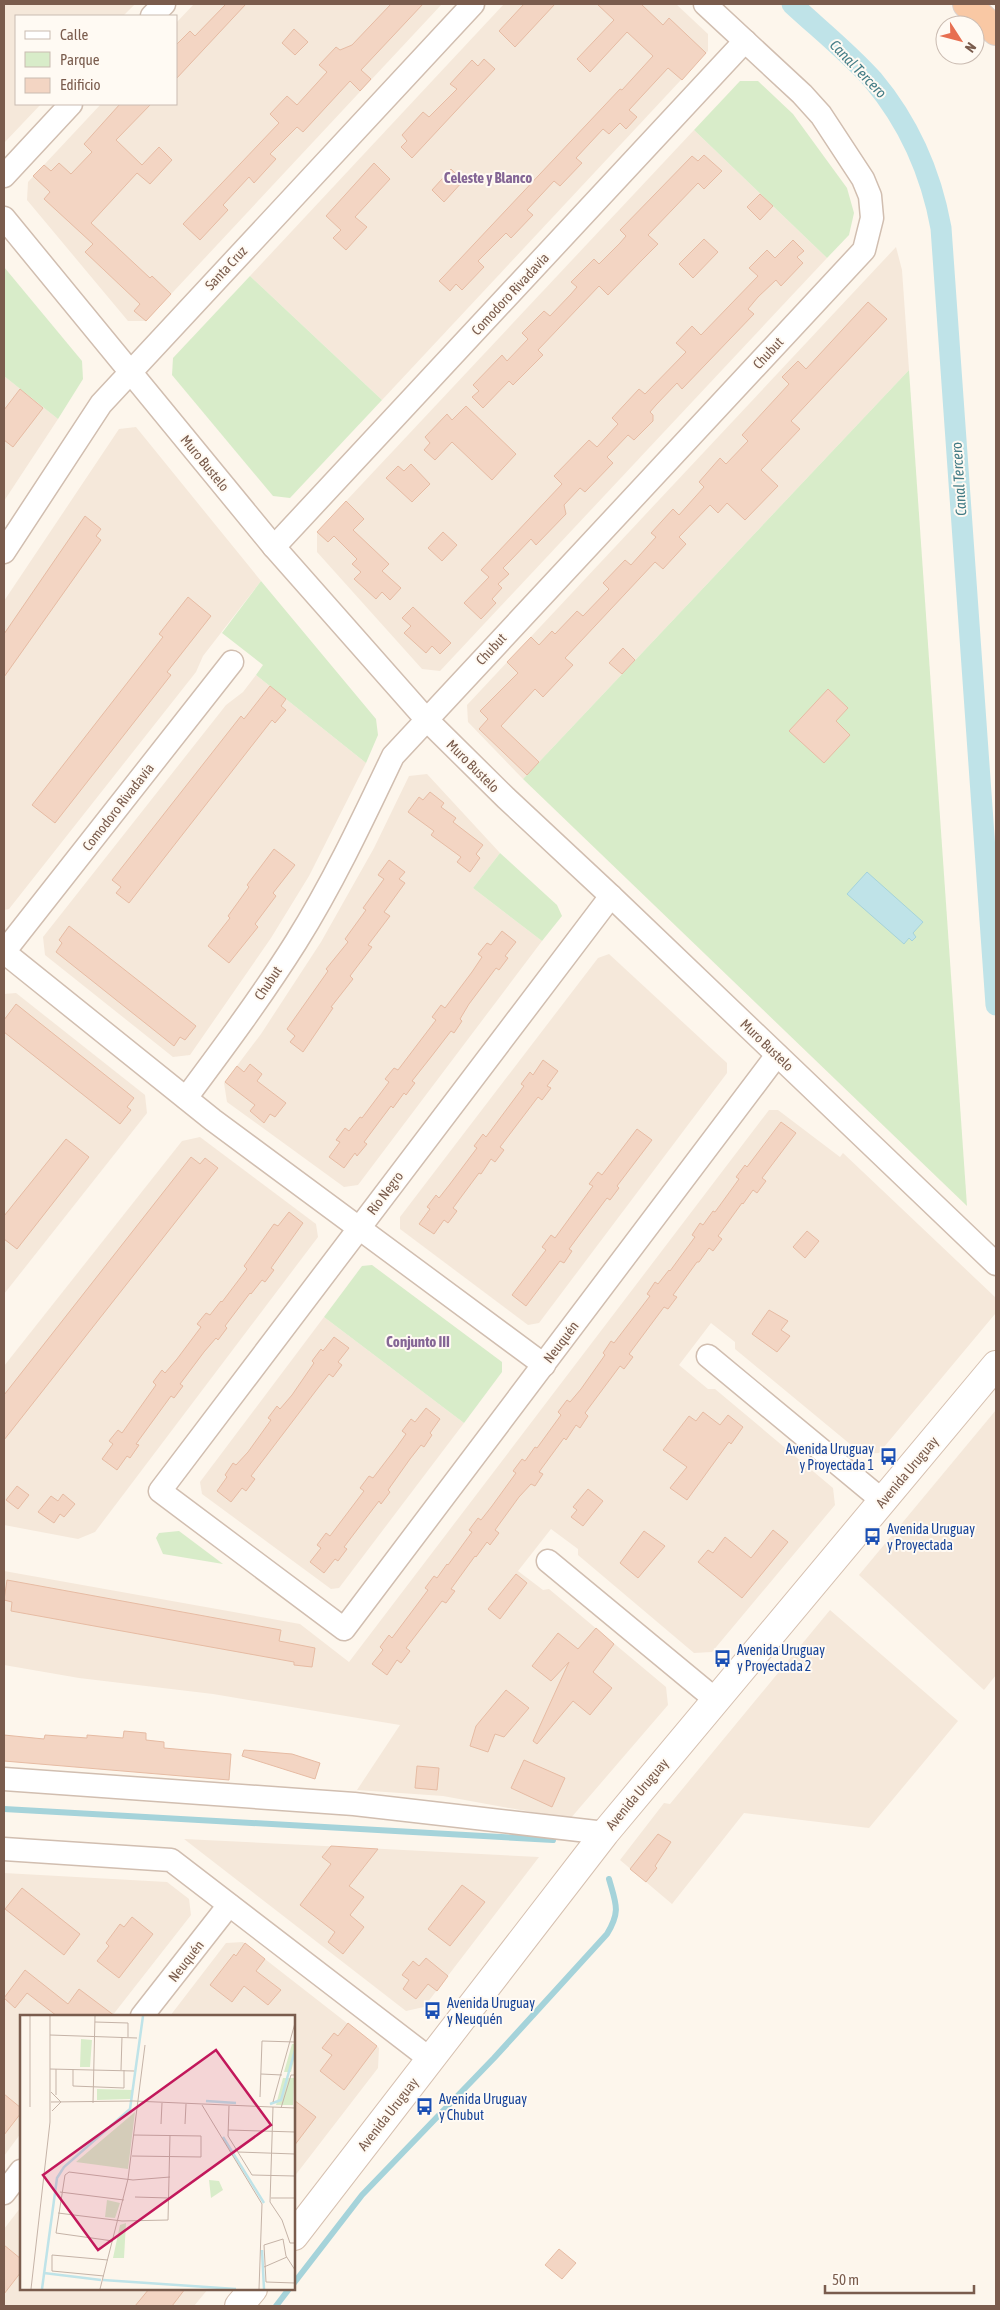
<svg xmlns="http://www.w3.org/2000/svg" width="1000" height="2310" viewBox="0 0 1000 2310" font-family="'Asap Condensed',sans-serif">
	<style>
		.residential { fill: #f5e8da }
		.green { fill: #d8ecc9 }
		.water { fill: #bfe3e8; stroke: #a5d3da }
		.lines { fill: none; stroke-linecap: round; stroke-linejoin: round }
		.stream { stroke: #a5d3da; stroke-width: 6 }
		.canal { stroke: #bfe3e8; stroke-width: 21 }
		.building { fill: #f3d5c3; stroke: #e6bba3 }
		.minor-casing { stroke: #d1beb0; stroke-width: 25 }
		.secondary-casing { stroke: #d6c0b0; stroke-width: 30 }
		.trunk-casing { stroke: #dad1cd; stroke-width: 30 }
		.minor { stroke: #fff; stroke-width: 22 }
		.secondary { stroke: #fff; stroke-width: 28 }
		.trunk { stroke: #f9c8a4; stroke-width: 28 }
		.labels { text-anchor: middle; stroke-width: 4; stroke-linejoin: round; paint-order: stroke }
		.street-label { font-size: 14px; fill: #7a5c4d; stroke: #fffaf3 }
		.transit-label { font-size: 14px; fill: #164399; stroke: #fffaf3; text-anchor: start }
		.water-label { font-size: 15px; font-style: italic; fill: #437c86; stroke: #fffaf3 }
		.neighbourhood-label { font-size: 15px; font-weight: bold; fill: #846695; stroke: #fffaf3 }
		.inset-river { fill: none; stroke: #bfe3e8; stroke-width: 2.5 }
		.inset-road { fill: none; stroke: #c5b3a7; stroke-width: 1 }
		.view { fill: #c2185b; fill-opacity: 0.15; stroke: #c2185b; stroke-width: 2.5 }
		.inset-edge { fill: none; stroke: #7a5c4d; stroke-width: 2.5 }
	</style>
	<rect width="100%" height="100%" fill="#fdf6ec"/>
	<g class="residential">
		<path d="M4 4H135L123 16H16V104H41L4 143Z"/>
		<path d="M194 4H442L146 321H128L27 200 28 182 101 104H176V23Z"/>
		<path d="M504 4H676L708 34V51L382 400 250 276Z"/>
		<path d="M694 130 827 258 440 671 422 669 317 552V532Z"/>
		<path d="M896 247 902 270 909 370 523 779 468 722 467 705Z"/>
		<path d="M4 376 58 419 4 501Z"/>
		<path d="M136 427 261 581 203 656 196 672 9 909 4 910V601L119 429Z"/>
		<path d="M256 675 366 763 309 876 271 938 190 1055 173 1057 45 955 43 937 226 705 243 692Z"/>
		<path d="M427 774 500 853 473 888 542 941 358 1185 344 1187 227 1102 224 1083 261 1034 321 942 374 848 409 776Z"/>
		<path d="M609 954 727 1063V1073L539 1323 528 1325 400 1229V1217L598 958Z"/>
		<path d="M16 993 145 1095 147 1113 4 1294V994Z"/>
		<path d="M769 1110H778L840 1157 843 1153 995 1297V1314L879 1453 862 1454 735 1349V1342L711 1323 679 1365 708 1389H715L833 1488 835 1505 712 1652 694 1653 578 1555V1549L551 1529 518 1571 543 1590 549 1589 666 1687 668 1705 570 1819 443 1796 357 1790 400 1725 213 1694 79 1678 4 1665V1571L300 1624 349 1662Z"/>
		<path d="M200 1137 316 1224 318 1237 95 1532 78 1539 4 1525V1366L182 1141Z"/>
		<path d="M324 1317 464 1423 339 1588 331 1589 202 1494 200 1482Z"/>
		<path d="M996 1410V1675L984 1690 859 1575Z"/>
		<path d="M830 1610 958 1721 869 1828 744 1813 672 1904 620 1860 664 1803 670 1804Z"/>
		<path d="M184 1839 365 1848 539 1857 424 2007 406 2011Z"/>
		<path d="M4 1873 167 1882 189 1899 191 1915 112 2016H21V2133L4 2156Z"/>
		<path d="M243 1942 379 2048 378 2068 294 2177V2016H170L226 1943Z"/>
		<path d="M21 2207V2289H208L194 2306H4V2229Z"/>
	</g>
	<g class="green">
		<path d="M740 81H758L793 114 847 188 854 213 849 235 827 258 694 130Z"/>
		<path d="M4 267 82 361 83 379 58 419 4 376Z"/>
		<path d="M250 276 382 400 290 498 273 496 172 375 173 358Z"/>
		<path d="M909 370 967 1206 523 779Z"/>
		<path d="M261 581 376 719 378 735 366 763 256 675 263 665 222 633Z"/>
		<path d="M500 853 557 905 562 916 542 941 473 888Z"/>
		<path d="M372 1265 502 1362V1372L464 1423 324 1317 362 1266Z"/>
		<path d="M179 1531 223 1564 163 1554 156 1538 159 1533Z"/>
	</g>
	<path class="water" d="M867 872 923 922 913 933 916 937 912 941 909 938 904 944 847 894Z"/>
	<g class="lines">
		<g class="stream">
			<path d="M4 1809 553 1840"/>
			<path d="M294 2283 362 2195 494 2058 607 1934C621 1911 616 1904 609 1879"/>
			<path d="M276 2306 289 2289"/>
		</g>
		<path class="canal" d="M792 4C819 29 849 53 873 80 909 123 931 173 941 228L996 1005"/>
	</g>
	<g class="building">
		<path d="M226 4H246L176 79V45L190 31 195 36Z"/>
		<path d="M391 4H423L361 70 371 79 360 91 350 81 303 132 297 127 270 154 276 159 254 183 249 177 223 205 228 210 200 240 183 224 279 123 270 114 287 96 297 105 327 72 319 65 336 47 340 50 352 45Z"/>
		<path d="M524 4H555L515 47 499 31Z"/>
		<path d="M597 4H641L663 25 669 18 706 53 682 80 668 68 629 110 637 117 626 129 620 123 609 134 603 129 576 158 582 163 560 186 554 181 527 210 533 215 511 238 506 233 478 261 484 267 462 290 456 284 450 291 439 281 443 277 620 89 622 90 653 56 627 32 590 72 577 59 614 20Z"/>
		<path d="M294 29 308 42 295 55 282 43Z"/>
		<path d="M484 59 495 69 412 158 401 147 407 141 402 135 423 112 429 117 457 89 450 84 472 60 478 66Z"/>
		<path d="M120 104H151L116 140 142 165 159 147 172 160 150 184 137 173 91 223 150 278 152 276 171 294 146 321 134 311 140 304 85 252 93 244 44 199 50 192 33 176 44 165 51 171 59 163 71 174 92 152 84 144Z"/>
		<path d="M704 155 722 171 704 189 698 183 648 235 658 244 640 262 608 295 599 286 538 350 543 355 513 385 509 381 483 408 472 397 479 391 473 385 502 355 507 361 528 339 522 333 544 311 550 316 571 294 577 287 571 282 594 259 599 264 620 243 626 236 620 230 692 156 698 161Z"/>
		<path d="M374 163 390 179 355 217 367 227 346 250 333 238 341 230 326 216Z"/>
		<path d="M451 169 463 181 444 202 432 190Z"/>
		<path d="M760 194 773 206 760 220 747 207Z"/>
		<path d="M704 239 718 252 693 278 679 264Z"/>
		<path d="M793 240 804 251 797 257 803 263 781 286 776 280 758 297 748 309 754 314 682 389 677 383 656 405 650 412 653 415V421L634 440 628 435 607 457 613 463 585 492 580 488 564 505 566 514 536 545 531 539 510 561 503 568 509 574 498 584 502 588 492 599 496 603 481 619 464 603 489 577 481 570 562 484 554 476 589 440 597 447 618 424 612 418 639 389 645 394 686 352 676 343 692 326 701 335 758 276 749 268 767 250 775 258Z"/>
		<path d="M868 302 887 319 791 421 800 429 761 470 778 486 745 520 727 503 718 513 710 505 679 537 686 544 663 569 655 562 565 658 573 665 543 697 535 689 501 726 539 762 527 775 479 729 488 719 480 711 518 673 507 662 531 637 539 645 552 631 555 634 577 611 583 616 609 589 603 583 625 560 631 565 656 537 651 533 673 509 679 515 704 487 699 482 720 458 726 464 748 441 742 435 789 384 782 377 798 361 806 369Z"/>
		<path d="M20 389 43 408 13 447 4 440V410Z"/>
		<path d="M466 406 516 454 492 480 452 442 435 460 424 450 430 443 425 437 447 414 452 420Z"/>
		<path d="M411 464 430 484 412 502 386 478 398 466 404 471Z"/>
		<path d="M346 501 364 519 353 530 389 564 382 571 401 588 390 600 382 592 376 599 354 579 361 572 352 564 357 559 334 536 328 542 317 532Z"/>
		<path d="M85 516 101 529 96 536 101 540 4 677V634Z"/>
		<path d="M443 532 457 545 442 561 428 548Z"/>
		<path d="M188 597 211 616 167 672 171 675 55 823 32 805 163 637 159 634Z"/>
		<path d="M413 607 451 643 440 654 432 646 426 653 404 633 411 626 402 618Z"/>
		<path d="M623 648 635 660 622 674 609 663Z"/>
		<path d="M270 686 286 699 281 706 286 710 275 723 272 720 129 903 116 893 121 887 112 880 241 716 244 719Z"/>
		<path d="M828 689 848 708 836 721 850 735 824 763 789 731Z"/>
		<path d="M430 792 444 803 441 807 456 818 453 822 483 845 476 854 480 858 470 872 457 862 461 857 431 835 434 831 408 812 419 797 423 800Z"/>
		<path d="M274 849 295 865 273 893 276 896 255 924 258 927 229 963 208 946 230 918 228 916 249 887 247 885Z"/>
		<path d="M389 860 405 872 399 879 405 883 384 912 390 916 368 945 372 947 350 976 353 979 331 1007 333 1008 303 1052 290 1042 295 1036 287 1029 328 971 326 969 348 942 345 939 366 910 363 908 384 879 378 875Z"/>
		<path d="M69 926 196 1026 185 1040 180 1037 174 1046 56 952 62 943 59 940Z"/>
		<path d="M502 931 516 942 505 956 508 958 499 970 496 968 469 1004 460 1019 462 1021 454 1033 451 1031 431 1057 412 1081 415 1083 406 1095 404 1093 393 1108 391 1106 364 1142 367 1144 357 1156 355 1153 344 1168 329 1157 340 1142 336 1140 345 1128 349 1131 360 1117 362 1118 389 1082 385 1079 394 1068 398 1070 436 1020 432 1017 441 1005 445 1008 472 972 482 957 478 954 487 943 491 945Z"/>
		<path d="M16 1004 134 1098 127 1107 131 1110 120 1124 4 1032V1020Z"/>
		<path d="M543 1060 558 1071 547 1086 551 1088 542 1100 538 1097 500 1147 504 1150 495 1162 491 1159 481 1174 479 1173 453 1208 457 1211 448 1223 444 1220 434 1234 419 1224 430 1209 427 1207 436 1195 439 1198 450 1184 477 1148 474 1146 483 1134 486 1137 524 1086 521 1084 530 1072 533 1075Z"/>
		<path d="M250 1064 262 1074 257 1081 286 1103 275 1117 270 1114 264 1123 250 1111 255 1105 225 1082 237 1066 244 1072Z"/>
		<path d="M781 1122 796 1133 762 1178 766 1181 757 1193 753 1190 743 1204 742 1203 718 1236 722 1239 713 1251 709 1248 699 1262H697L673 1295 677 1297 668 1309 664 1307 629 1354 633 1357 624 1369 620 1366 585 1413 588 1416 580 1428 576 1425 566 1440 564 1438 539 1472 543 1474 535 1486 531 1484 519 1497 495 1530 499 1533 490 1545 487 1542 476 1557 475 1556 451 1589 455 1591 446 1603 442 1601 406 1648 410 1651 401 1663 397 1660 387 1675 372 1664 383 1650 380 1647 389 1635 392 1638 428 1590 425 1588 434 1576 437 1578 447 1564 448 1565 472 1532 469 1530 478 1518 481 1520 492 1506 516 1473 513 1471 522 1459 525 1461 535 1447 537 1448 561 1415 558 1412 567 1400 570 1402 581 1389 605 1355 603 1353 611 1341 614 1343 650 1296 647 1294 655 1282 658 1284 669 1270 670 1271 695 1237 692 1235 700 1223 703 1225 713 1211 715 1212 739 1179 736 1177 745 1165 747 1167Z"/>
		<path d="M637 1129 652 1140 617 1186 619 1188 610 1200 607 1198 580 1234 569 1249 572 1251 564 1263 560 1261 526 1306 512 1295 546 1250 542 1247 551 1235 555 1238 593 1186 589 1184 598 1172 602 1175Z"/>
		<path d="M66 1139 89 1157 17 1249 4 1239V1216Z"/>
		<path d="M191 1157 200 1164 205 1158 218 1168 4 1440V1395Z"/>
		<path d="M289 1212 303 1223 271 1268 274 1270 265 1282 262 1280 251 1294 250 1293 225 1326 227 1328 218 1340 216 1338 204 1352 180 1384 183 1386 174 1398 171 1396 136 1444 139 1445 130 1458 127 1456 117 1470 102 1459 113 1444 109 1441 118 1430 122 1433 156 1385 153 1382 162 1370 165 1373 177 1359 201 1327 197 1324 206 1313 210 1315 221 1301 222 1302 247 1269 244 1266 274 1224 278 1226Z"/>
		<path d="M807 1231 819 1241 805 1258 793 1247Z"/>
		<path d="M769 1310 788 1321 781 1330 790 1336 777 1352 752 1334Z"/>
		<path d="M334 1337 349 1348 338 1362 342 1365 333 1377 329 1374 318 1388 251 1476 255 1479 246 1491 242 1488 231 1502 217 1491 227 1477 225 1475 233 1463 236 1465 248 1452 271 1420 268 1418 277 1406 280 1409 292 1395 314 1363 312 1361 321 1349 323 1351Z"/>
		<path d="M426 1408 440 1419 430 1433 432 1435 424 1447 421 1445 410 1459 388 1490 390 1492 381 1504 379 1501 344 1547 347 1549 338 1561 335 1559 324 1573 310 1562 321 1548 317 1545 326 1533 330 1536 364 1491 360 1488 369 1476 373 1478 396 1448 406 1434 402 1431 411 1419 415 1422Z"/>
		<path d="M703 1412 720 1425 728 1415 743 1427 731 1444 729 1442 687 1500 670 1488 687 1467 663 1450 689 1416 696 1421Z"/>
		<path d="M17 1486 29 1495 18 1509 6 1500Z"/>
		<path d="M588 1489 603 1501 583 1526 571 1517 577 1510 573 1507Z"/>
		<path d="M63 1494 75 1504 64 1517 60 1514 54 1523 38 1512 51 1496 58 1501Z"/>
		<path d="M773 1530 788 1542 742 1598 698 1562 708 1550 713 1553 725 1537 751 1558Z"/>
		<path d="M644 1531 665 1546 638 1578 620 1563Z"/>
		<path d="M516 1574 527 1583 500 1619 488 1609Z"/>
		<path d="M7 1580 281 1630 279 1641 315 1648 312 1667 294 1665V1662L11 1611 12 1602 4 1600Z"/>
		<path d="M596 1628 614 1644 593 1672 612 1688 590 1715 573 1701 537 1744 533 1741 569 1662 551 1681 532 1666 558 1633 578 1649Z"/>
		<path d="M506 1690 529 1708 504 1737 495 1734 488 1752 470 1746 476 1726Z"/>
		<path d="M124 1731 146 1733V1740L164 1742V1748L231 1754 229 1780 4 1761V1735L44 1739 45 1735 87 1738V1735L123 1738Z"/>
		<path d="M244 1750 292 1754 320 1763 315 1779 242 1756Z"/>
		<path d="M524 1760 565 1778 552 1807 511 1788Z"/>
		<path d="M417 1766 439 1768 437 1790 415 1788Z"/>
		<path d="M658 1834 671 1842 655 1866 657 1868 646 1882 630 1869Z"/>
		<path d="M331 1846 378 1849 349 1886 364 1897 350 1915 364 1927 343 1954 328 1942 335 1932 300 1905 331 1864 322 1857Z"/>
		<path d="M462 1885 485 1902 450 1946 428 1929Z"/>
		<path d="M22 1888 80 1934 64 1955 5 1909Z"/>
		<path d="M132 1917 153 1934 119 1978 97 1961 109 1946 106 1943 120 1924 124 1927Z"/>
		<path d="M245 1943 265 1959 256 1971 281 1990 268 2005 244 1986 232 2002 210 1985 234 1954 236 1956Z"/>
		<path d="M426 1958 448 1976 437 1991 428 1984 416 1999 403 1989 409 1980 402 1975 413 1961 419 1966Z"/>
		<path d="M25 1970 68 2004 79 1989 115 2016H57L27 1993 15 2008 4 1998Z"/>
		<path d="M348 2023 377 2046 344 2090 320 2071 332 2055 322 2048 334 2033 338 2036Z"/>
		<path d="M4 2094 21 2108V2113L4 2135Z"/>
		<path d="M294 2100 316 2117 294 2146Z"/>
		<path d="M4 2245 21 2259V2272L4 2294Z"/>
		<path d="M559 2249 576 2263 562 2279 545 2265Z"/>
		<path d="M149 2289H185L172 2306H135Z"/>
	</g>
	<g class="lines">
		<defs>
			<g id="minor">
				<path d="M152 16 164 4"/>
				<path d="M4 176 71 104"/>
				<path d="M4 218 274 547 426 719 506 798 611 896 996 1264"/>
				<path d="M274 547 745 41"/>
				<path d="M4 552 101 404 473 4"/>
				<path d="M611 896 160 1491 344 1629 777 1055"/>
				<path d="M4 952 213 1120 544 1365"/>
				<path d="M4 952 232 662"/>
				<path d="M186 1098C224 1047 262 996 296 942 333 883 363 819 393 756L864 250 872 218 870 196 863 179 821 115 802 94 705 4"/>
				<path d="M708 1356 883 1501"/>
				<path d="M548 1561 716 1700"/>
				<path d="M4 1779 354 1804 605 1833"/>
				<path d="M4 1849 171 1860 430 2059"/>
				<path d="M142 2016 229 1905"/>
				<path d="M4 2193 21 2171"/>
			</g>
			<g id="secondary">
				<path d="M294 2236 605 1833 996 1365"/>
				<path d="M239 2306 253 2289"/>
			</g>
			<path id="trunk" d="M967 4 996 31"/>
		</defs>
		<use href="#minor" class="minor-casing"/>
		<use href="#secondary" class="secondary-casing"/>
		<use href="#trunk" class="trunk-casing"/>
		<use href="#minor" class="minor"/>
		<use href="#secondary" class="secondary"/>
		<use href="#trunk" class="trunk"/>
	</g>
	<defs>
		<symbol id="bus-bare" viewBox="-9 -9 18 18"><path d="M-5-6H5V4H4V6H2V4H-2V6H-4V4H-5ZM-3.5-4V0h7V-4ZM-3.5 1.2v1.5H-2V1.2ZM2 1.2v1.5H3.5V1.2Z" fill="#1a4fb4" stroke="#fffaf3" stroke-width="2.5" paint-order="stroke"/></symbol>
	</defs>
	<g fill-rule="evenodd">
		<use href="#bus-bare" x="876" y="1444" width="25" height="25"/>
		<use href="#bus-bare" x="860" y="1524" width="25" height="25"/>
		<use href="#bus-bare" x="710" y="1646" width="25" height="25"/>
		<use href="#bus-bare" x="420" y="1998" width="25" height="25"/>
		<use href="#bus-bare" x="412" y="2094" width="25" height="25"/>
	</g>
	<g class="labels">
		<g class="street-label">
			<text transform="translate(226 268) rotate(-47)" y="5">Santa Cruz</text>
			<text transform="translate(510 294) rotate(-47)" y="5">Comodoro Rivadavia</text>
			<text transform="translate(768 353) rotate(-47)" y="5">Chubut</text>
			<text transform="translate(205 463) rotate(51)" y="5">Muro Bustelo</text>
			<text transform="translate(491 649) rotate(-47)" y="5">Chubut</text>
			<text transform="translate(473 766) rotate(45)" y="5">Muro Bustelo</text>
			<text transform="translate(118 807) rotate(-52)" y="5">Comodoro Rivadavia</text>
			<text transform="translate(268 983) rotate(-56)" y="5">Chubut</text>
			<text transform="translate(767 1045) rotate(44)" y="5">Muro Bustelo</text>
			<text transform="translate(385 1193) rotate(-53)" y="5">Río Negro</text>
			<text transform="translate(561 1342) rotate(-53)" y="5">Neuquén</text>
			<text transform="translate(907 1472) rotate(-50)" y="5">Avenida Uruguay</text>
			<text transform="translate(637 1794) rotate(-50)" y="5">Avenida Uruguay</text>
			<text transform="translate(186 1961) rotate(-52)" y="5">Neuquén</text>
			<text transform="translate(388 2114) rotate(-52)" y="5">Avenida Uruguay</text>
		</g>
		<g class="transit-label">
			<text x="874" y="1454" text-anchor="end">Avenida Uruguay<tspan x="874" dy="16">y Proyectada 1</tspan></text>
			<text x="887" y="1534">Avenida Uruguay<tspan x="887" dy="16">y Proyectada</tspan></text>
			<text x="737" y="1655">Avenida Uruguay<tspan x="737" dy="16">y Proyectada 2</tspan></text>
			<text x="447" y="2008">Avenida Uruguay<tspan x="447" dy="16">y Neuquén</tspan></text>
			<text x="439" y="2104">Avenida Uruguay<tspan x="439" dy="16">y Chubut</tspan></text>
		</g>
		<g class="water-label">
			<text transform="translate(858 69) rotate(46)" y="5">Canal Tercero</text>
			<text transform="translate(959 479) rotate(-94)" y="5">Canal Tercero</text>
		</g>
		<g class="neighbourhood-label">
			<text x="488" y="183">Celeste y Blanco</text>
			<text x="418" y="1347">Conjunto III</text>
		</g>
	</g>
	<g transform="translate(20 2015)">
		<rect width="275" height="275" fill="#fdf6ec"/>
		<path d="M61 24 72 25 70 52H60ZM272 29H275V41L271 57H264ZM263 63H274L273 90H256ZM77 74 113 75 111 84 77 85ZM115 97 108 154 56 147ZM189 165 199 166 203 175 191 183ZM87 185 100 188 95 203 85 202ZM106 208 104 243H93L100 210Z" fill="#d8ecc9"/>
		<path class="inset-river" d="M186 86 216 88M250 89 261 85 275 35M203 122 244 188M242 235 244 274M24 258 81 265M83 265 216 274M22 274 37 163 44 152 110 94 123 1"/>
		<path class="inset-road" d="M10 1V92M75 7 108 8V22M30 20 117 23M30 54 114 56M36 54V80M53 54V71L104 73V55M101 55 102 22M241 59 262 60M31 77 41 87 32 96M240 82 242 26 275 27M31 87 114 86 275 93M253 87 275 8M73 88 75 1M182 90 242 189 239 274M209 91 208 121 232 160 275 161M253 92 250 187 262 205 270 228H275M261 93 271 60H275M141 109 142 88M165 109 166 89M208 115 275 117M218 137 275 139M112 141 181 142V121L114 120M40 177 104 185M115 182 149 183M251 183H275M38 198 102 206 148 205 150 120M93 226 36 218 45 160 49 157 113 165 150 162M244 252 267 242M275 255 266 241 263 224 244 230 246 267 275 268M84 261 32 256V240L88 245M11 274 30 107V1M80 274 108 164 125 30"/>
		<path class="view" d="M196 35 251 110 78 235 23 160Z"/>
		<rect width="275" height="275" class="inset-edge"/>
	</g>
	<rect width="1000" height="2310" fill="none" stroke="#7a5c4d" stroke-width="10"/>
	<rect x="15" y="15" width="162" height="90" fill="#fffaf3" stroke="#cabbb1"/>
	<rect x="25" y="31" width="25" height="8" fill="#ffffff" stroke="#cabbb1"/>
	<text x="60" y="40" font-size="15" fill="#7a5c4d">Calle</text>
	<rect x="25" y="52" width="25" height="15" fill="#d8ecc9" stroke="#cabbb1"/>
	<text x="60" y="65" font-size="15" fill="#7a5c4d">Parque</text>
	<rect x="25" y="78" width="25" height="15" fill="#f3d5c3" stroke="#cabbb1"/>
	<text x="60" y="90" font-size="15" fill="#7a5c4d">Edificio</text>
	<g transform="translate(960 40) rotate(126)"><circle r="24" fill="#fffaf3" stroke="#cabbb1"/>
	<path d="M0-4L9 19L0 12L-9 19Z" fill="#e76f51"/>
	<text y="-8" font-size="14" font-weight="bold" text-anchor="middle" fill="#7a5c4d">N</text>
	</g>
	<path d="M825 2285v8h149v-8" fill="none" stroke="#7a5c4d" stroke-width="2.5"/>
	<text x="832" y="2285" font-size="15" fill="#7a5c4d" stroke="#fffaf3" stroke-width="4" paint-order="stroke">50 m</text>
</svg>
